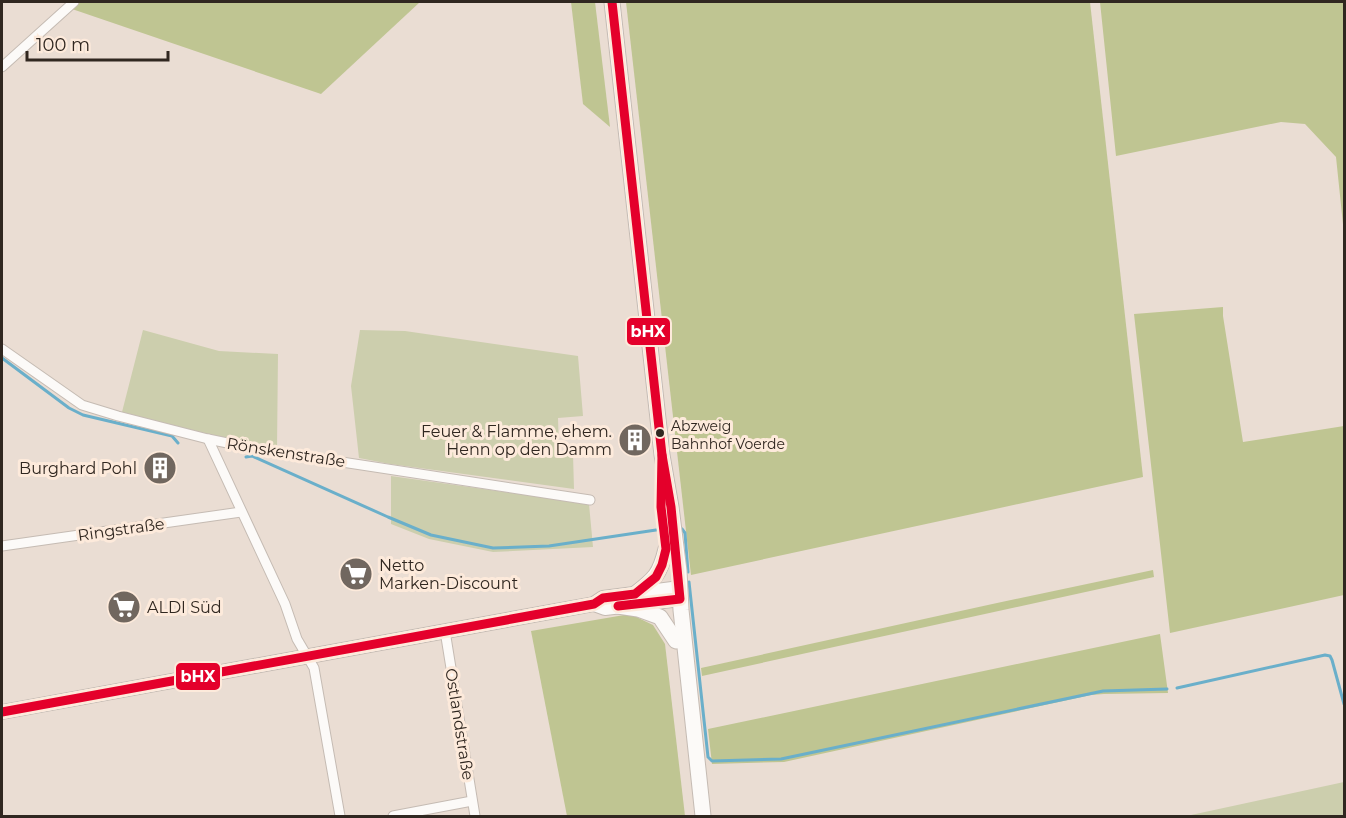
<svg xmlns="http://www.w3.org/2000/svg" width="1346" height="818" viewBox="0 0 1346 818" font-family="Montserrat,sans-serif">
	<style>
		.green { fill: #cccead }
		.forest { fill: #bfc592 }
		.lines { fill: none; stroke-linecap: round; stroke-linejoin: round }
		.stream { stroke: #6aafca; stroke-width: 3 }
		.street-casing { stroke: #c5bbb3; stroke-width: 11 }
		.secondary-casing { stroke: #c5bbb3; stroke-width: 16 }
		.primary-casing { stroke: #c5bbb3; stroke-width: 17 }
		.street { stroke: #fcfaf8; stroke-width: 9 }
		.secondary { stroke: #fcfaf8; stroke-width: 14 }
		.primary { stroke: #fcfaf8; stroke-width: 15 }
		.bus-1-casing { stroke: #fdeadb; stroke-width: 14 }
		.bus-1 { stroke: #e4002b; stroke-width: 9 }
		.bus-dot { fill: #302720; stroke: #fdeadb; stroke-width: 2 }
		.labels { text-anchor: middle; stroke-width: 6; stroke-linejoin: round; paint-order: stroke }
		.bus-label { font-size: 14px; fill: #302720; stroke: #fdeadb; text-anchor: start }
		.poi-label { font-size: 16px; fill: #302720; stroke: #fdeadb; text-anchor: end }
		.street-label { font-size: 16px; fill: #302720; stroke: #fdeadb }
		.line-badge { stroke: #fdeadb; stroke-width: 2 }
		.badge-label { font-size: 16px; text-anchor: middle; font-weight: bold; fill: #fff }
	</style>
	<rect width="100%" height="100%" fill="#eaddd3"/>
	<g class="green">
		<path d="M143 330 219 351 278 354 277 448 208 434 122 412Z"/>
		<path d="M360 330 405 331 578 356 583 416 558 418 559 451 573 454 574 489 390 464 359 458 351 386Z"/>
		<path d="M391 476 589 504 593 547 493 552 429 539 391 524Z"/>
		<path d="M1344 782V816H1191V815Z"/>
	</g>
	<g class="forest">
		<path d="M79 2H420L321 94 72 9Z"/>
		<path d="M571 2H595L610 127 583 104Z"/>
		<path d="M626 2H1090L1143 477 691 575Z"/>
		<path d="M1100 2H1344V234L1336 157 1305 124 1281 122 1116 156Z"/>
		<path d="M1223 307V316L1243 442 1344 426V595L1170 633 1134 314Z"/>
		<path d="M1153 570 1154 577 702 676 701 668 997 603Z"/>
		<path d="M630 614 653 625 665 644 685 816H567L531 631Z"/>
		<path d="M1160 634 1168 693 1104 694 1091 695 784 762 712 764 708 729Z"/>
	</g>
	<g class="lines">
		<g class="stream">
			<path d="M2 358 69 408 83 415 172 436 178 443"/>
			<path d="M246 457 252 456 388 517 431 535 493 548 549 546 656 530"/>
			<path d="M679 527 682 529 685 533 688 572"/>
			<path d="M689 582 708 757 712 761 781 759 1103 691 1167 689"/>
			<path d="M1177 688 1325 655 1330 656 1332 660 1344 704"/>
		</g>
		<defs>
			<g id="street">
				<path d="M2 67 74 2"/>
				<path d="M2 349 82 405 118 416 208 439 257 449 590 500"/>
				<path d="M208 439 285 604 297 639 314 668 340 816"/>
				<path d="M2 546 241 512"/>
				<path d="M445 631 475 816"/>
				<path d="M393 816 472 801"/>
			</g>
			<g id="secondary">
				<path d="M594 604 605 608 680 599"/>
				<path d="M2 712 594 604 603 598 680 588"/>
			</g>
			<g id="primary">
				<path d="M612 2 662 455 671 507 679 571 681 610 703 816"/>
				<path d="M635 594C655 579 660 574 666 549"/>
				<path d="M618 606 638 609 660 617 676 641"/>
			</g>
		</defs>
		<use href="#street" class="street-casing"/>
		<use href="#secondary" class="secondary-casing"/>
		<use href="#primary" class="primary-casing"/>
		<use href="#street" class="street"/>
		<use href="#secondary" class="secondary"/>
		<use href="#primary" class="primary"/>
		<defs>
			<g id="bus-1">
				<path d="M612 2 662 455 671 507 680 599 618 606"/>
				<path d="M2 712 594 604 603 598 635 594 656 577 662 565 666 549 661 507 662 455"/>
			</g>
		</defs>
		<use href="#bus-1" class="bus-1-casing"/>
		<use href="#bus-1" class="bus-1"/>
	</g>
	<defs>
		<symbol id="building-disc" viewBox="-11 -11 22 22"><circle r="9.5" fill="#71675f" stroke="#fdeadb"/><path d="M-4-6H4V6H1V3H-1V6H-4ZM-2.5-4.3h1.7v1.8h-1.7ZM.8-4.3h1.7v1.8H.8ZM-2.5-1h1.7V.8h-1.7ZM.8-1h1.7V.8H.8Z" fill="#fff"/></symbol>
		<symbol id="supermarket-disc" viewBox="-11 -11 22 22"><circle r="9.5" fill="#71675f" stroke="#fdeadb"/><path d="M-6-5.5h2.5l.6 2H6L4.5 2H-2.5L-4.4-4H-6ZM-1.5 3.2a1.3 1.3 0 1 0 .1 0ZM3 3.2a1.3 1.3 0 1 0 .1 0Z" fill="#fff"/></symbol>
	</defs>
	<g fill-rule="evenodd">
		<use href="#building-disc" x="616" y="421" width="38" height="38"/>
		<use href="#building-disc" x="141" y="449" width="38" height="38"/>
		<use href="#supermarket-disc" x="337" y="555" width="38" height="38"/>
		<use href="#supermarket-disc" x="105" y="588" width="38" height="38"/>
	</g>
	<circle class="bus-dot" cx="660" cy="433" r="5"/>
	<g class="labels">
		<g class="bus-label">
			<text x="671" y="431">Abzweig<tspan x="671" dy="18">Bahnhof Voerde</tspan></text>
		</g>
		<g class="poi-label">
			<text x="612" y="437">Feuer &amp; Flamme, ehem.<tspan x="612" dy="18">Henn op den Damm</tspan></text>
			<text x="137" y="474">Burghard Pohl</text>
			<text x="379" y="571" text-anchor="start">Netto<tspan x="379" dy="18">Marken-Discount</tspan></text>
			<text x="147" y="613" text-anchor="start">ALDI Süd</text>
		</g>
		<g class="street-label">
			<text transform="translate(286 452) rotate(9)" y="6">Rönskenstraße</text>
			<text transform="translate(121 529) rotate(-8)" y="6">Ringstraße</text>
			<text transform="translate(460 724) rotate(81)" y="6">Ostlandstraße</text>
		</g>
	</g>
	<g class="line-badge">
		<rect x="626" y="317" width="45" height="29" rx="6" fill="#e4002b"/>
		<rect x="175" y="662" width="46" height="29" rx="6" fill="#e4002b"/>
	</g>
	<g class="badge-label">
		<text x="648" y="337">bHX</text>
		<text x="198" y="682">bHX</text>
	</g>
	<rect width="1346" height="818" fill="none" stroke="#302720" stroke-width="6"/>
	<path d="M27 51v9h141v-9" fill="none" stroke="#302720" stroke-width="3"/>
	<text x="36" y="51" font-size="18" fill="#302720" stroke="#fdeadb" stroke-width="4.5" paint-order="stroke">100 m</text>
</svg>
